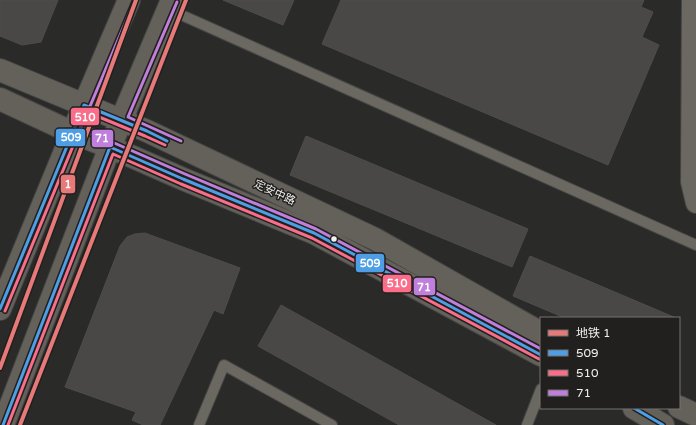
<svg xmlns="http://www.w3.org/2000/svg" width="696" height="425" viewBox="0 0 696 425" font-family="'Varela Round','Noto Sans SC',sans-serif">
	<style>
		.building { fill: #494847; stroke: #4e4d4c }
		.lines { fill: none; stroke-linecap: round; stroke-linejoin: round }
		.lane-casing { stroke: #464645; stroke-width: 12 }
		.street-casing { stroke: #464645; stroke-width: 22 }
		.secondary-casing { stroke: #464645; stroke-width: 24 }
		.lane { stroke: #6b6861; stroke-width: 10 }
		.street { stroke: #6b6861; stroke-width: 20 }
		.secondary { stroke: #64615b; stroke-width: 22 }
		.bus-1-casing { stroke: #22201e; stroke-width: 6 }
		.bus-2-casing { stroke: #22201e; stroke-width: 6 }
		.bus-3-casing { stroke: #22201e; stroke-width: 6 }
		.bus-1 { stroke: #4d9ee5; stroke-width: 3 }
		.bus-2 { stroke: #fb6d88; stroke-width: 3 }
		.bus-3 { stroke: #c07fdc; stroke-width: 3 }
		.metro-1-casing { stroke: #22201e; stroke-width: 7 }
		.metro-1 { stroke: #e77979; stroke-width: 4 }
		.bus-dot { fill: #f1f0ee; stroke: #22201e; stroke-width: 1.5 }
		.labels { text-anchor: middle; stroke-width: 3; stroke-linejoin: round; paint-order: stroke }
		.street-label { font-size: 11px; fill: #f1f0ee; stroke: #22201e }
		.line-badge { stroke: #22201e; stroke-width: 1.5 }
		.badge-label { font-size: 11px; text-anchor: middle; font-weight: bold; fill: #fff }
	</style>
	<rect width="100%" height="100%" fill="#2a2a29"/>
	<g class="building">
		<path d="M0 0H58L41 42 22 45 0 36Z"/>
		<path d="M223 0H294L283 25Z"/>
		<path d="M341 0H644L641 7 653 12 642 37 659 45 608 165 322 44Z"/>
		<path d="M306 136 528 229 512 267 290 175Z"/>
		<path d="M145 233 240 268 223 314 214 310 160 425H143L132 420 136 412 65 387 120 246 127 237 135 234Z"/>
		<path d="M530 256 676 318H565L513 296Z"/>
		<path d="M281 305 496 425H399L258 346Z"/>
	</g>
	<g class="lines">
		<defs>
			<g id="lane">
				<path d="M168 9 696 245"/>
				<path d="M199 425 224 365 332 425"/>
				<path d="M527 425 541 389"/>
			</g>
			<path id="street" d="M692 0 691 182 696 203"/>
			<g id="secondary">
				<path d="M0 70 147 131 375 239 541 333"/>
				<path d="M0 99 73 133 110 147 183 179 314 233 541 355"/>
				<path d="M0 309 84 105 129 0"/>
				<path d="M679 407 696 415"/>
				<path d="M634 408 663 425"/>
				<path d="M3 425 110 147 172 0"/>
			</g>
		</defs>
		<use href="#lane" class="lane-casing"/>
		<use href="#street" class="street-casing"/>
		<use href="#secondary" class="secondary-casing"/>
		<use href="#lane" class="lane"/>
		<use href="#street" class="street"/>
		<use href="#secondary" class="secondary"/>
		<defs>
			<g id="bus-1">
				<path d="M0 309 84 105 147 131 167 141"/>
				<path d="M634 408 663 425"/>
				<path d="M3 425 110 147 183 179 314 233 541 355"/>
			</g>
			<g id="bus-2">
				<path d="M5 311 87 112 145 136 165 145"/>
				<path d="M8 425 113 154 181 184 312 238 539 359"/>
			</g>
			<g id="bus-3">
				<path d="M134 2 80 130 112 142 185 174 316 229 541 349"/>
				<path d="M177 2 128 117 181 141"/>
			</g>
		</defs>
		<use href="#bus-1" class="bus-1-casing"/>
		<use href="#bus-2" class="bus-2-casing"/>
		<use href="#bus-3" class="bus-3-casing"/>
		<use href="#bus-1" class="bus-1"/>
		<use href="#bus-2" class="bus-2"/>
		<use href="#bus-3" class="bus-3"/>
		<defs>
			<g id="metro-1">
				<path d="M0 368 136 0"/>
				<path d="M20 425 186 0"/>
			</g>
		</defs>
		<use href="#metro-1" class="metro-1-casing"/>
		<use href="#metro-1" class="metro-1"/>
	</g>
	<circle class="bus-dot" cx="334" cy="239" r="3.5"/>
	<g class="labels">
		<g class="street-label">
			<text transform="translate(275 192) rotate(25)" y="4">定安中路</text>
		</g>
	</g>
	<g class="line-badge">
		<rect x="70" y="107" width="30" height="19" rx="4" fill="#fb6d88"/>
		<rect x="55" y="128" width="31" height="19" rx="4" fill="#4d9ee5"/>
		<rect x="91" y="129" width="23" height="19" rx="4" fill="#c07fdc"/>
		<rect x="60" y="174" width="16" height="20" rx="4" fill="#e77979"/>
		<rect x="355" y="253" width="30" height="20" rx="4" fill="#4d9ee5"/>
		<rect x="382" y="274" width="30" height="19" rx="4" fill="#fb6d88"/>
		<rect x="413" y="277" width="23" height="19" rx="4" fill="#c07fdc"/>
	</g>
	<g class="badge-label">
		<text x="85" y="121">510</text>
		<text x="71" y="141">509</text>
		<text x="102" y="142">71</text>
		<text x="68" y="188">1</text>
		<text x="370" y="267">509</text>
		<text x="397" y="287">510</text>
		<text x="424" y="291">71</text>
	</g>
	<rect x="540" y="317" width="140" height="92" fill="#22201e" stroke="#757371"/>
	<rect x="548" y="330" width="20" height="6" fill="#e77979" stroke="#757371"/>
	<text x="576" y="337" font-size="12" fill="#f1f0ee">地铁 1</text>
	<rect x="548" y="350" width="20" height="6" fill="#4d9ee5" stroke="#757371"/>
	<text x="576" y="357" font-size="12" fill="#f1f0ee">509</text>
	<rect x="548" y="370" width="20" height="6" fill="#fb6d88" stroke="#757371"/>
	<text x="576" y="377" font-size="12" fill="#f1f0ee">510</text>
	<rect x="548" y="390" width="20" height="6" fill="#c07fdc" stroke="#757371"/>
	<text x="576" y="397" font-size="12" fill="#f1f0ee">71</text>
</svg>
